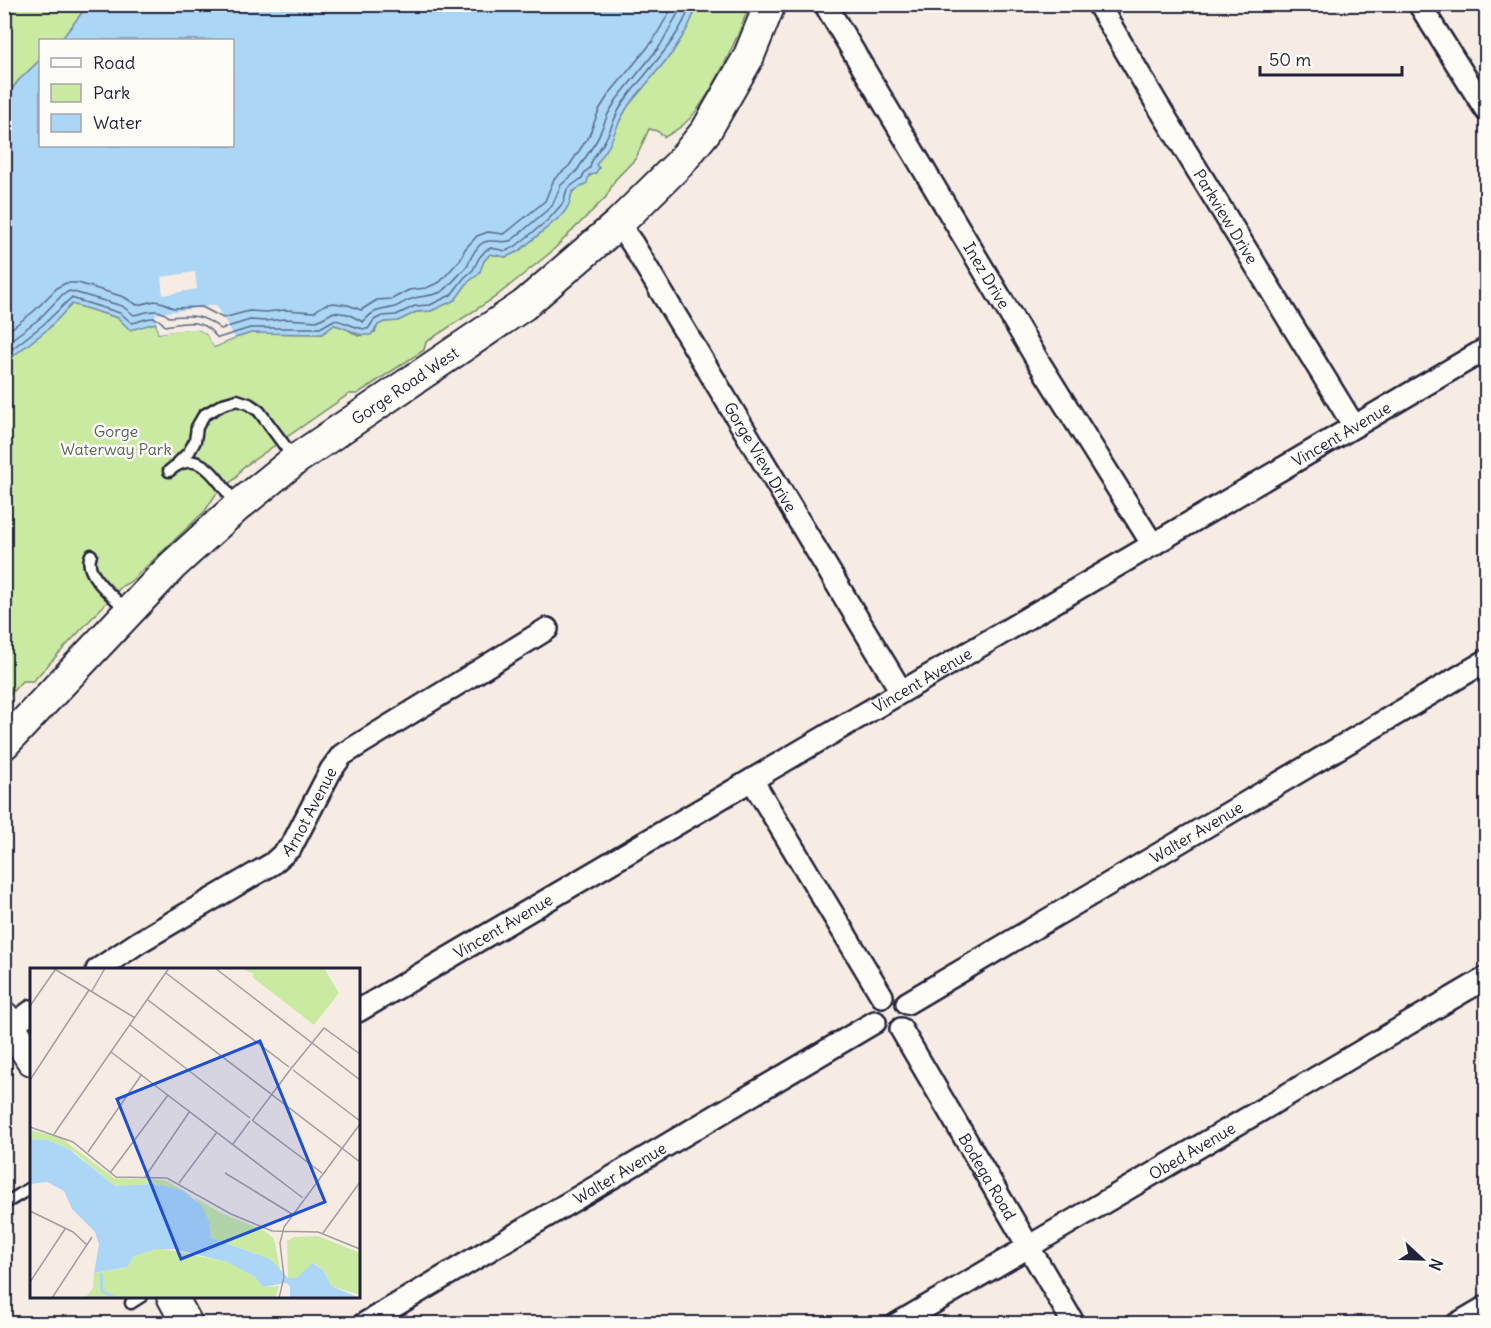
<svg xmlns="http://www.w3.org/2000/svg" width="1491" height="1328" viewBox="0 0 1491 1328" font-family="Delius,sans-serif">
	<style>
		.green { fill: #caeaa2; stroke: #76866e; stroke-width: 1.5 }
		.water { fill: #abd6f6; stroke: #748eab; stroke-width: 1.5 }
		.pier { fill: #f7ece3 }
		.lines { fill: none; stroke-linecap: round; stroke-linejoin: round }
		.shore { stroke: #596a86; stroke-width: 1.5 }
		.service-casing { stroke: #22223b; stroke-width: 15 }
		.minor-casing { stroke: #22223b; stroke-width: 26 }
		.secondary-casing { stroke: #22223b; stroke-width: 34 }
		.service { stroke: #fdfcf7; stroke-width: 10 }
		.minor { stroke: #fdfcf7; stroke-width: 21 }
		.secondary { stroke: #fdfcf7; stroke-width: 30 }
		.labels { text-anchor: middle; stroke-width: 5; stroke-linejoin: round; paint-order: stroke }
		.street-label { font-size: 16px; fill: #22223b; stroke: #fdfcf7 }
		.park-label { font-size: 16px; fill: #545e5a; stroke: #fdfcf7 }
		.inset-river { fill: none; stroke: #abd6f6; stroke-width: 3 }
		.inset-road { fill: none; stroke: #a29ba0; stroke-width: 1.5 }
		.view { fill: #1d4ed8; fill-opacity: 0.15; stroke: #1d4ed8; stroke-width: 3 }
		.inset-edge { fill: none; stroke: #22223b; stroke-width: 3 }
	</style>
	<rect width="100%" height="100%" fill="#f7ece3"/>
	<filter id="ink" filterUnits="userSpaceOnUse"><feTurbulence type="fractalNoise" baseFrequency=".0167" numOctaves="2"/><feDisplacementMap in="SourceGraphic" scale="12" xChannelSelector="R" yChannelSelector="G"/><feConvolveMatrix kernelMatrix="1 2 1 2 8 2 1 2 1" color-interpolation-filters="sRGB"/></filter>
	<g filter="url(#ink)">
		<g class="green">
			<path d="M4 5H88L61 40H40V60L18 81 5 99Z"/>
			<path d="M698 5H749C739 36 709 103 684 124 679 129 671 133 665 137L657 131 649 129 636 158 615 180 606 197 550 253 494 298 426 342 424 350 357 394H349L242 468 236 478 216 494 205 511 130 582 122 586 33 681H22L5 700V362L48 329 72 304 118 318 156 323 158 333C172 331 195 323 206 334 210 337 212 343 215 347L235 338 251 333 322 334 334 325 344 327 358 336 375 332 378 325 384 322 398 321 416 312 431 311 455 300 468 282 478 274 484 261 490 254 506 257 519 251 562 215 569 205 572 192 599 168 596 165 628 106 672 53 687 29Z"/>
		</g>
		<path class="water" d="M88 5H698L687 29 672 53 628 106 620 120 609 146 596 165 599 168 595 174 589 175 587 183 572 192 569 205 562 215 519 251 506 257 490 254 484 261 479 274 468 282 455 300 431 311 416 312 398 321 384 322 378 325 371 335C354 336 350 328 334 325L322 334 251 333 235 338 214 347C212 343 209 337 206 334 195 323 171 331 158 333L156 323 130 330 118 318 72 304 48 329 5 362V99L18 81 40 60V146H232V40H61Z"/>
		<g class="pier">
			<path d="M195 272 197 289 163 295 161 277Z"/>
			<path d="M216 305 235 338 214 347 206 334 200 330 187 329 158 333 155 314Z"/>
		</g>
		<g class="lines">
			<g class="shore">
				<path d="M4 334 33 312 58 287 66 283H78L124 297 137 305 155 301 164 303 173 308 202 307 223 318 249 311 266 312 285 310 314 312 324 305 333 303 348 305 361 310 377 300 392 299 409 290 426 288 440 282 460 260 465 249 477 236 488 232 503 234 507 232 545 201 554 179 569 166 589 136 599 110 609 94 653 41 674 4"/>
				<path d="M4 345 39 319 63 294 70 291 122 306 134 315C149 312 157 307 169 317 193 315 202 314 221 329L250 320 265 321 285 319 317 321 334 312 348 314 363 322C377 307 378 312 395 307 401 305 406 300 412 299 423 295 432 297 443 291 446 289 467 267 468 264 472 256 474 250 481 244 490 237 502 245 512 240L552 206 561 185 576 172 597 140 608 114 617 99 660 46 683 4"/>
				<path d="M4 355 44 324 71 298 120 313 132 323C147 320 154 312 165 326 178 324 196 319 208 328 212 331 214 335 218 338L250 328H320L334 320C346 321 356 330 368 329L374 320 382 316 396 315 415 306 430 305 451 295 464 278 473 270 479 258 486 250 491 248 506 251 516 246 548 220 563 203 567 189 582 178 585 172 590 168C591 158 598 152 603 144 611 131 614 116 623 103 647 69 677 44 691 4"/>
			</g>
			<defs>
				<g id="service">
					<path d="M178 463 189 452 195 441 197 427 204 415 223 404 237 400 249 404 259 411 293 457"/>
					<path d="M169 471C200 444 218 481 236 504"/>
					<path d="M91 555C82 574 115 598 128 611"/>
					<path d="M9 1201 32 1187"/>
					<path d="M131 1303 142 1296"/>
				</g>
				<g id="minor">
					<path id="s1" d="M825 4 1038 361 1153 545"/>
					<path id="s2" d="M1098 4 1157 104 1354 426"/>
					<path d="M1419 4 1486 110"/>
					<path id="s3" d="M618 224 632 243 901 691"/>
					<path d="M752 780 882 996"/>
					<path id="s4" d="M97 970 139 942 272 864 291 847 331 770 342 755 547 629"/>
					<path id="s5" d="M907 1003 1486 661"/>
					<path id="s6" d="M358 1011 1486 349"/>
					<path d="M11 1026 32 1011"/>
					<path id="s7" d="M901 1029 1074 1324"/>
					<path id="s8" d="M364 1324 875 1022"/>
					<path id="s9" d="M897 1324 1486 978"/>
					<path d="M1457 1324 1486 1307"/>
				</g>
				<g id="secondary">
					<path id="s10" d="M4 744 172 566 238 506 295 460 524 305 618 224 680 163 706 131 748 58 770 4"/>
					<path d="M4 1017 32 1060"/>
					<path d="M172 1296 187 1324"/>
				</g>
			</defs>
			<use href="#service" class="service-casing"/>
			<use href="#minor" class="minor-casing"/>
			<use href="#secondary" class="secondary-casing"/>
			<use href="#service" class="service"/>
			<use href="#minor" class="minor"/>
			<use href="#secondary" class="secondary"/>
		</g>
	</g>
	<g class="labels">
		<g class="street-label">
			<text dy="6" stroke="none"><textPath href="#s2" startOffset="248">Parkview Drive</textPath></text>
			<text dy="6" stroke="none"><textPath href="#s1" startOffset="316">Inez Drive</textPath></text>
			<text dy="6" stroke="none"><textPath href="#s10" startOffset="540">Gorge Road West</textPath></text>
			<text dy="6" stroke="none"><textPath href="#s6" startOffset="1140">Vincent Avenue</textPath></text>
			<text dy="6" stroke="none"><textPath href="#s3" startOffset="273">Gorge View Drive</textPath></text>
			<text dy="6" stroke="none"><textPath href="#s6" startOffset="654">Vincent Avenue</textPath></text>
			<text dy="6" stroke="none"><textPath href="#s4" startOffset="270">Arnot Avenue</textPath></text>
			<text dy="6" stroke="none"><textPath href="#s5" startOffset="336">Walter Avenue</textPath></text>
			<text dy="6" stroke="none"><textPath href="#s6" startOffset="168">Vincent Avenue</textPath></text>
			<text dy="6" stroke="none"><textPath href="#s9" startOffset="342">Obed Avenue</textPath></text>
			<text dy="6" stroke="none"><textPath href="#s8" startOffset="297">Walter Avenue</textPath></text>
			<text dy="6" stroke="none"><textPath href="#s7" startOffset="171">Bodega Road</textPath></text>
		</g>
		<g class="park-label">
			<text x="116" y="437">Gorge<tspan x="116" dy="18">Waterway Park</tspan></text>
		</g>
	</g>
	<g transform="translate(30 968)">
		<rect width="330" height="330" fill="#f7ece3"/>
		<path d="M211 0H294L309 25 284 57 222 9 224 6ZM0 162 31 170 84 210 135 212 191 245 235 263 244 271 251 306 240 291 181 270 179 253 164 229 125 216 85 218 44 184 18 172 0 171ZM288 268 330 285V327L301 318 294 303 284 295 266 310H258L257 273 264 269ZM129 280 197 294 225 309 233 319 249 318 245 330H55L63 320 64 305 94 300 105 287Z" fill="#caeaa2"/>
		<path d="M0 171 18 172 40 182 85 218 123 216 152 222 171 237 179 253 181 270 240 291 258 310H266L283 295 294 303 301 318 330 330H260V318L256 315 233 319 225 309 197 294 144 281H126L104 288 97 299 64 305 69 276 65 264 42 241 34 223 17 214 0 216Z" fill="#abd6f6"/>
		<path class="inset-river" d="M71 305 72 323 86 330"/>
		<path class="inset-road" d="M23 0 105 50M185 0 330 112M136 5 259 99M62 23 75 0M118 32 330 194M0 38 25 2M100 57 220 150M81 84 273 230M262 99 260 102 294 60 330 86M263 102 330 153M0 112 59 22M222 153 260 102M223 153 292 205M0 159 43 174 86 209 137 210 201 246 242 263 288 264 330 281M24 166 139 0M203 176 220 153M58 184 112 106M80 205 138 127M195 205 262 246M115 209 160 143M149 215 187 164M0 243 43 264 57 277M293 265 330 214M0 314 35 261M22 330 62 269M249 330 254 309 250 275 254 259 330 156"/>
		<path class="view" d="M230 73 295 234 151 291 87 131Z"/>
		<rect width="330" height="330" class="inset-edge"/>
	</g>
	<rect width="1491" height="1328" fill="none" stroke="#fdfcf7" stroke-width="24"/>
	<rect x="12" y="12" width="1467" height="1304" fill="none" stroke="#22223b" stroke-width="2" filter="url(#ink)"/>
	<rect x="39" y="39" width="195" height="108" fill="#fdfcf7" stroke="#a5a5ac" stroke-width="1.5"/>
	<rect x="51" y="58" width="30" height="9" fill="#fdfcf7" stroke="#a5a5ac" stroke-width="1.5"/>
	<text x="93" y="69" font-size="18" fill="#22223b">Road</text>
	<rect x="51" y="84" width="30" height="18" fill="#caeaa2" stroke="#a5a5ac" stroke-width="1.5"/>
	<text x="93" y="99" font-size="18" fill="#22223b">Park</text>
	<rect x="51" y="114" width="30" height="18" fill="#abd6f6" stroke="#a5a5ac" stroke-width="1.5"/>
	<text x="93" y="129" font-size="18" fill="#22223b">Water</text>
	<g transform="translate(1422 1259) rotate(112)" stroke="#fdfcf7" stroke-width="4.5" paint-order="stroke">
	<path d="M0-4.5L10 22L0 15L-10 22Z" fill="#22223b"/>
	<text y="-9" font-size="16" font-weight="bold" text-anchor="middle" fill="#22223b">N</text>
	</g>
	<path d="M1260 66v9h142v-9" fill="none" stroke="#22223b" stroke-width="3"/>
	<text x="1269" y="66" font-size="18" fill="#22223b" stroke="#fdfcf7" stroke-width="4.5" paint-order="stroke">50 m</text>
</svg>
